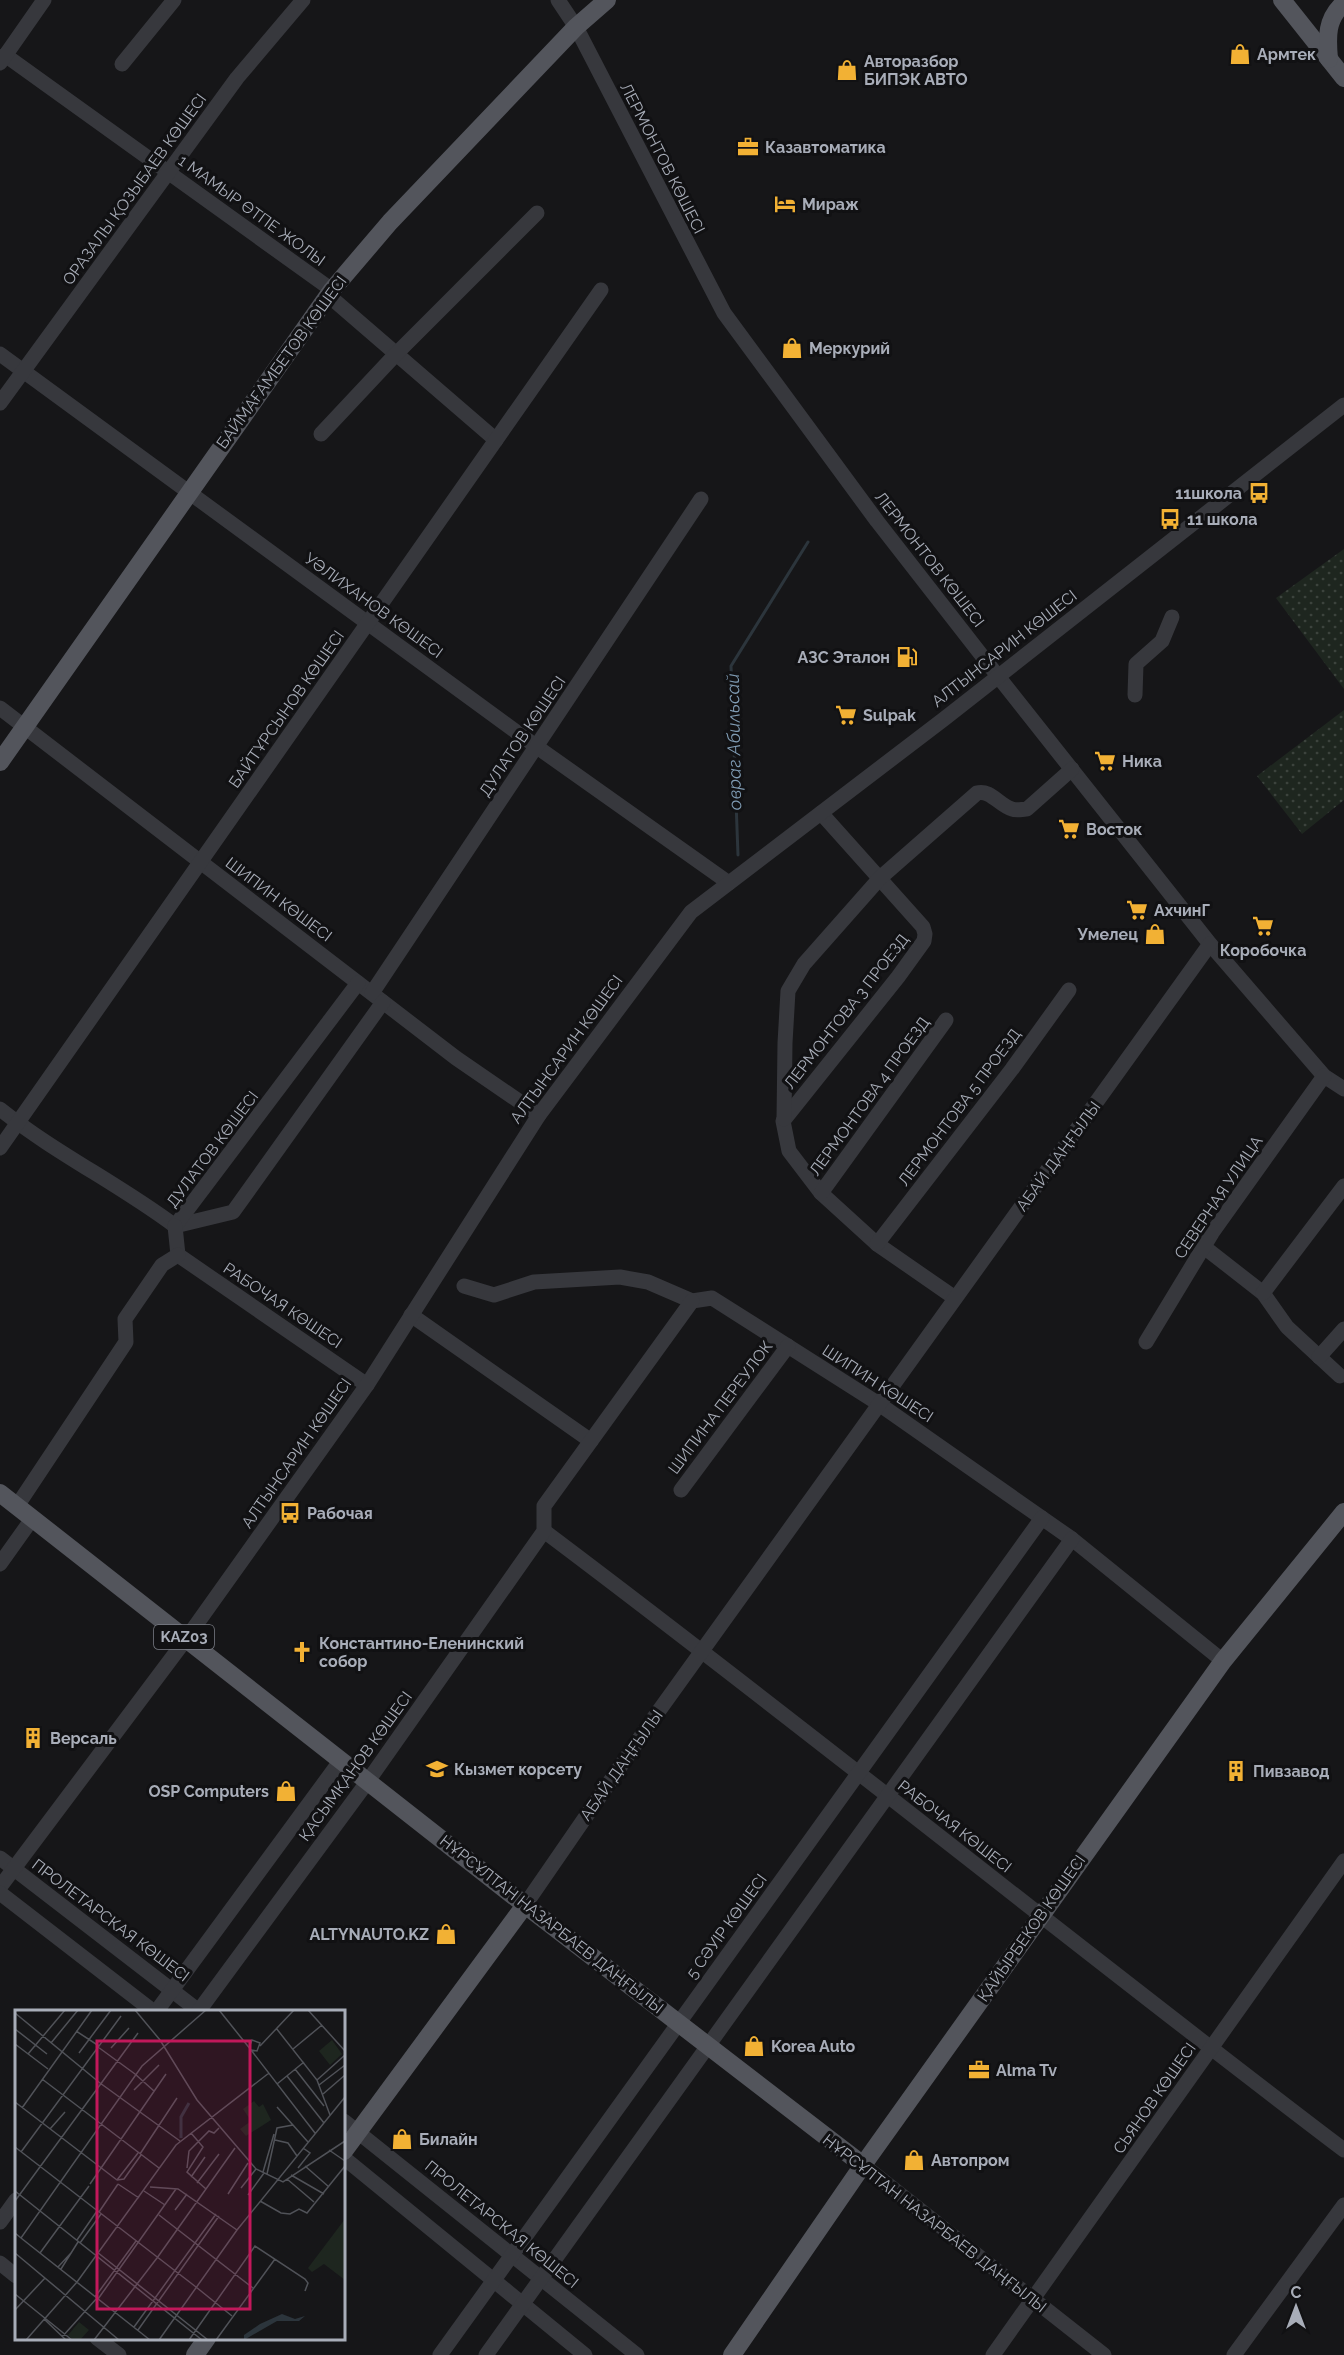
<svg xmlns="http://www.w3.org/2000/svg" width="1344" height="2355" viewBox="0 0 1344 2355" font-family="Raleway,sans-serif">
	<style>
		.grass { fill: url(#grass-dots) }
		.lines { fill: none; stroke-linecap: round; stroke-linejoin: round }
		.stream { stroke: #2c353c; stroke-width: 3 }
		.minor { stroke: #37383d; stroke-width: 15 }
		.major { stroke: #53555c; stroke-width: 18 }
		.labels { text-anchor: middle; stroke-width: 6; stroke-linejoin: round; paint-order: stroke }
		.shield { fill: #111113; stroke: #7b7e86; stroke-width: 1.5 }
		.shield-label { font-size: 15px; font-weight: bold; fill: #a8adb8 }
		.poi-label { font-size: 16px; font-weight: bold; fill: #a8adb8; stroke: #111113; text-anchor: start }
		.street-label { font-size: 16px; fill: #a8adb8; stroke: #111113 }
		.water-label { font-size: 18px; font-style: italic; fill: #7f9bb3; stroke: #111113 }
		.inset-river { fill: none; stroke: #2c353c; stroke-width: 3 }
		.inset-road { fill: none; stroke: #505258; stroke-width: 1.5 }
		.view { fill: #c2185b; fill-opacity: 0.15; stroke: #c2185b; stroke-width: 3 }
		.inset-edge { fill: none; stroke: #a8adb8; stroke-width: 3 }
	</style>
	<defs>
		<pattern id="grass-dots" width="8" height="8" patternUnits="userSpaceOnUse" patternTransform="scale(1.5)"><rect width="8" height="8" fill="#1e261f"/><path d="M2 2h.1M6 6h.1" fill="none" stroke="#3c433d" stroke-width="1.8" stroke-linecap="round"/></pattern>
	</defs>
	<rect width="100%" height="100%" fill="#161618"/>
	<g class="grass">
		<path d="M1344 549V689L1276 598Z"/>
		<path d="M1344 710V800L1302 834 1257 776Z"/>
	</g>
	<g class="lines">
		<path class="stream" d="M738 855 731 666 808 542"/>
		<g class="minor">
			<path d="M558 0 576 27 724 313 877 521 997 675 1210 944 1324 1076 1344 1089"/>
			<path d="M5 55 332 290"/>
			<path d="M0 63 44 0"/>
			<path d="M122 64 174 0"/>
			<path d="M328 295 496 440"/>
			<path d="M0 354 537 747 729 883"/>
			<path d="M0 403 237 78 303 0"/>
			<path d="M321 434 396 354 537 213"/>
			<path d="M1135 695 1136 664 1162 641 1172 617"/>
			<path d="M0 708 456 1058 539 1115"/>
			<path d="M821 813 923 927 925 934 924 941 898 977 783 1121 789 1151 821 1193 877 1244 955 1298"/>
			<path d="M372 993 701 499"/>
			<path d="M0 1109C55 1153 119 1184 175 1226"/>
			<path d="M784 1119 785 1043 788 991 804 964 880 878 977 793C990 789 1000 806 1012 809 1017 811 1022 809 1027 809L1072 769"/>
			<path d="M0 1148 601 290"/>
			<path d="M821 1193 946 1020"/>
			<path d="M175 1226 233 1212 383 1002"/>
			<path d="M175 1226 358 983"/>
			<path d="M175 1226 178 1255"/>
			<path d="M877 1244 1012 1069 1069 990"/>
			<path d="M1204 1247 1263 1293 1287 1327 1340 1376"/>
			<path d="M178 1255 367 1385"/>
			<path d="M464 1286 494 1295 534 1282 620 1277 648 1282 692 1301 712 1298 879 1404 1072 1539 1223 1661"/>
			<path d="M1263 1293 1344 1186"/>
			<path d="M411 1315 591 1441"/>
			<path d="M1146 1342 1212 1233 1324 1076"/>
			<path d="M1319 1357 1344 1329"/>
			<path d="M681 1490 788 1346"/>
			<path d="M17 1506 126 1342 125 1319 162 1265 178 1255"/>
			<path d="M544 1531C813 1733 1075 1946 1344 2150"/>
			<path d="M0 1564 32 1519"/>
			<path d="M0 1858 200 2012"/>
			<path d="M0 1887 186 1639 367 1385 539 1115 691 912 944 719 1344 405"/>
			<path d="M0 1893 154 2012"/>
			<path d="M525 1905 653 1719 1210 944"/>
			<path d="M156 2012 341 1760"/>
			<path d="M198 2012 368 1781 544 1531V1506L692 1301"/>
			<path d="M344 2121 637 2355"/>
			<path d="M344 2158 585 2355"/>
			<path d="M863 2165 1104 2355"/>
			<path d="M0 2222 16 2200"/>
			<path d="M0 2263 16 2276"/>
			<path d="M97 2338 119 2355"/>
			<path d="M440 2355 1042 1518"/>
			<path d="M486 2355 1072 1539"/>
			<path d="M993 2355 1344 1861"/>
			<path d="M1234 2355 1344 2205"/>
		</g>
		<g class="major">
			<path d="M1282 0 1344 78"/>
			<path d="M1329 59C1327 37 1326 19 1344 3"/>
			<path d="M0 762 332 290 390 222 576 27 607 0"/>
			<path d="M0 1493 525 1905 863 2165"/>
			<path d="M344 2151 525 1905"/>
			<path d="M195 2355 207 2338"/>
			<path d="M732 2355 863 2165 1223 1661 1344 1512"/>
		</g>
	</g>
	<defs>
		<symbol id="shop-bare" viewBox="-9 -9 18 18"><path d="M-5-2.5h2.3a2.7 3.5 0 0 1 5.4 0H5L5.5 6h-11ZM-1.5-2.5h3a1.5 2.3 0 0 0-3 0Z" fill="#f2b134" stroke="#111113" stroke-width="2.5" paint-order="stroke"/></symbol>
		<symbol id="office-bare" viewBox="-9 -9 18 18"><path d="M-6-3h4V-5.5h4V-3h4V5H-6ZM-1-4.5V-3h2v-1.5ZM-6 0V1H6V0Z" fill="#f2b134" stroke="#111113" stroke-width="2.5" paint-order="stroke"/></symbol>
		<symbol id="hotel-bare" viewBox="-9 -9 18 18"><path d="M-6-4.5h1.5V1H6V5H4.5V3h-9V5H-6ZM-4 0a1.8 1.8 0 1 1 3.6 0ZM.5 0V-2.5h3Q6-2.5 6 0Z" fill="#f2b134" stroke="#111113" stroke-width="2.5" paint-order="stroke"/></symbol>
		<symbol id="bus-bare" viewBox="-9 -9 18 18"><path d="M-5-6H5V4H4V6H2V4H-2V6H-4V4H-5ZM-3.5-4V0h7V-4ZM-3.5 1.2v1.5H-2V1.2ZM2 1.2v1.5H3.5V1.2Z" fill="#f2b134" stroke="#111113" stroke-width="2.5" paint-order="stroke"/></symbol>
		<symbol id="fuel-bare" viewBox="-9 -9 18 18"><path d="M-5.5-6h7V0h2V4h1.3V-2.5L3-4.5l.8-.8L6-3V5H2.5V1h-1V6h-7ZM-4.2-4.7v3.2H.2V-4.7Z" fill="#f2b134" stroke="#111113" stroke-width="2.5" paint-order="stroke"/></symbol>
		<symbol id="supermarket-bare" viewBox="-9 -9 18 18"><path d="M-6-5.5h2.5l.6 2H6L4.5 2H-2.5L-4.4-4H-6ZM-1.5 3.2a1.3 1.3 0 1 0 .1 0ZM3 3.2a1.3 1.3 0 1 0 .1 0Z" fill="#f2b134" stroke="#111113" stroke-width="2.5" paint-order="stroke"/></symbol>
		<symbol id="church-bare" viewBox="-9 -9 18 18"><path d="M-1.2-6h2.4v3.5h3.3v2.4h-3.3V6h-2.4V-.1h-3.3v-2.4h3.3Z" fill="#f2b134" stroke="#111113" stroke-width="2.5" paint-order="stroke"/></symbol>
		<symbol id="building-bare" viewBox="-9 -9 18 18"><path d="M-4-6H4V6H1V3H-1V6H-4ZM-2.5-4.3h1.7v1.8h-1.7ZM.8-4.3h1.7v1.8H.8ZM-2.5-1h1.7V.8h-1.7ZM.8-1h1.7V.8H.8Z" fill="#f2b134" stroke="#111113" stroke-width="2.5" paint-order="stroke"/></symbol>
		<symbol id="university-bare" viewBox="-9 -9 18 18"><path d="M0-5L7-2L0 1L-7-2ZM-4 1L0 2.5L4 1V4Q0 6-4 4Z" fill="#f2b134" stroke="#111113" stroke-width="2.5" paint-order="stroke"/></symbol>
	</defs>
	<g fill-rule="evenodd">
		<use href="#shop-bare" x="1225" y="39" width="30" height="30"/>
		<use href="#shop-bare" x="832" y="55" width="30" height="30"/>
		<use href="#office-bare" x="733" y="132" width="30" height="30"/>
		<use href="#hotel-bare" x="770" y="189" width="30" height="30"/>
		<use href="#shop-bare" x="777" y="333" width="30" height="30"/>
		<use href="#bus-bare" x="1244" y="478" width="30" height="30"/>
		<use href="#bus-bare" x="1155" y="504" width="30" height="30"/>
		<use href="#fuel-bare" x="892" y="642" width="30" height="30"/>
		<use href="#supermarket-bare" x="831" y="700" width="30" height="30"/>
		<use href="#supermarket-bare" x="1090" y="746" width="30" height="30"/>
		<use href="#supermarket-bare" x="1054" y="814" width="30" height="30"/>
		<use href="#supermarket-bare" x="1122" y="895" width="30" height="30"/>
		<use href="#supermarket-bare" x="1248" y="911" width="30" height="30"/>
		<use href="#shop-bare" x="1140" y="919" width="30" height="30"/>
		<use href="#bus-bare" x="275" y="1498" width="30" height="30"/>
		<use href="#church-bare" x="287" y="1637" width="30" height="30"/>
		<use href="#building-bare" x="18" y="1723" width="30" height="30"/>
		<use href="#university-bare" x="422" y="1754" width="30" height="30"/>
		<use href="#building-bare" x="1221" y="1756" width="30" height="30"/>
		<use href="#shop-bare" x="271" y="1776" width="30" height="30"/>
		<use href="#shop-bare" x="431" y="1919" width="30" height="30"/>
		<use href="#shop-bare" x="739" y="2031" width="30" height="30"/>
		<use href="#office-bare" x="964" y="2055" width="30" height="30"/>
		<use href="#shop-bare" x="387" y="2124" width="30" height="30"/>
		<use href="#shop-bare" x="899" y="2145" width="30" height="30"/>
	</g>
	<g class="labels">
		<rect class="shield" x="154" y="1625" width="60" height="24" rx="4.5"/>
		<g class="shield-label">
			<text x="184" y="1642">KАZ03</text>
		</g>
		<g class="poi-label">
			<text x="1257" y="60">Армтек</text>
			<text x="864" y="67">Авторазбор<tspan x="864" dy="18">БИПЭК АВТО</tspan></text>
			<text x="765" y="153">Казавтоматика</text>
			<text x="802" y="210">Мираж</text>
			<text x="809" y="354">Меркурий</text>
			<text x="1242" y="499" text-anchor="end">11школа</text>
			<text x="1187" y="525">11 школа</text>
			<text x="890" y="663" text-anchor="end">АЗС Эталон</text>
			<text x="863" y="721">Sulpak</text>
			<text x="1122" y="767">Ника</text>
			<text x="1086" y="835">Восток</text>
			<text x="1154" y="916">АхчинГ</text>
			<text x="1138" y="940" text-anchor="end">Умелец</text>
			<text x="1263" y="956" text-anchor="middle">Коробочка</text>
			<text x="307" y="1519">Рабочая</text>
			<text x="319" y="1649">Константино-Еленинский<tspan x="319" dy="18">собор</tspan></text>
			<text x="50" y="1744">Версаль</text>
			<text x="454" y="1775">Кызмет корсету</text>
			<text x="1253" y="1777">Пивзавод</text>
			<text x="269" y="1797" text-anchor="end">OSP Computers</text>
			<text x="429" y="1940" text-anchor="end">ALTYNAUTO.KZ</text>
			<text x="771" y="2052">Korea Auto</text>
			<text x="996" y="2076">Alma Tv</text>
			<text x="419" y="2145">Билайн</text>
			<text x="931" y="2166">Автопром</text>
		</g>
		<g class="street-label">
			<text transform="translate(663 158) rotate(63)" y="6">ЛЕРМОНТОВ КӨШЕСІ</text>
			<text transform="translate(134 189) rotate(-54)" y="6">ОРАЗАЛЫ ҚОЗЫБАЕВ КӨШЕСІ</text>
			<text transform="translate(252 210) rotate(36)" y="6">1 МАМЫР ӨТПЕ ЖОЛЫ</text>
			<text transform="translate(281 362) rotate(-54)" y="6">БАЙМАҒАМБЕТОВ КӨШЕСІ</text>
			<text transform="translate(930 559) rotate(52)" y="6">ЛЕРМОНТОВ КӨШЕСІ</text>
			<text transform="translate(374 605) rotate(36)" y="6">УӘЛИХАНОВ КӨШЕСІ</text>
			<text transform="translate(1004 648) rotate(-38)" y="6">АЛТЫНСАРИН КӨШЕСІ</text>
			<text transform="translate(286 709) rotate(-55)" y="6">БАЙТҰРСЫНОВ КӨШЕСІ</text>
			<text transform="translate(522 736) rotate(-56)" y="6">ДУЛАТОВ КӨШЕСІ</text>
			<text transform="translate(279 899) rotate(37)" y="6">ШИПИН КӨШЕСІ</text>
			<text transform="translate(846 1011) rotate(-52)" y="6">ЛЕРМОНТОВА 3 ПРОЕЗД</text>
			<text transform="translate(566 1049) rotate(-54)" y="6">АЛТЫНСАРИН КӨШЕСІ</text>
			<text transform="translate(869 1096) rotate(-54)" y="6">ЛЕРМОНТОВА 4 ПРОЕЗД</text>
			<text transform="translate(959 1107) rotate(-53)" y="6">ЛЕРМОНТОВА 5 ПРОЕЗД</text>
			<text transform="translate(212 1149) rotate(-53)" y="6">ДУЛАТОВ КӨШЕСІ</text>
			<text transform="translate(1058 1156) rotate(-54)" y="6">АБАЙ ДАҢҒЫЛЫ</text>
			<text transform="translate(1218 1197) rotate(-56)" y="6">СЕВЕРНАЯ УЛИЦА</text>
			<text transform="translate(283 1305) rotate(34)" y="6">РАБОЧАЯ КӨШЕСІ</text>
			<text transform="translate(878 1383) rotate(33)" y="6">ШИПИН КӨШЕСІ</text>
			<text transform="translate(720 1407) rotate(-53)" y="6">ШИПИНА ПЕРЕУЛОК</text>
			<text transform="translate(296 1453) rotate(-55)" y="6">АЛТЫНСАРИН КӨШЕСІ</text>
			<text transform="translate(621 1765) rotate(-55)" y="6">АБАЙ ДАҢҒЫЛЫ</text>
			<text transform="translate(355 1766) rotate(-54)" y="6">ҚАСЫМҚАНОВ КӨШЕСІ</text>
			<text transform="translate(955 1826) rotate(38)" y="6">РАБОЧАЯ КӨШЕСІ</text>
			<text transform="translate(111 1920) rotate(37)" y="6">ПРОЛЕТАРСКАЯ КӨШЕСІ</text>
			<text transform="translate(552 1924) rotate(38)" y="6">НҰРСҰЛТАН НАЗАРБАЕВ ДАҢҒЫЛЫ</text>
			<text transform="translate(726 1926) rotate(-54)" y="6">5 СӘУІР КӨШЕСІ</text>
			<text transform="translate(1031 1928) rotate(-55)" y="6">ҚАЙЫРБЕКОВ КӨШЕСІ</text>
			<text transform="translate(1154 2098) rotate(-55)" y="6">СЬЯНОВ КӨШЕСІ</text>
			<text transform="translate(935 2223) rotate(38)" y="6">НҰРСҰЛТАН НАЗАРБАЕВ ДАҢҒЫЛЫ</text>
			<text transform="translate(502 2224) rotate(39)" y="6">ПРОЛЕТАРСКАЯ КӨШЕСІ</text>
		</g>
		<g class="water-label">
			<text transform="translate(734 742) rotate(-91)" y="6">овраг Абильсай</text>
		</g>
	</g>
	<g transform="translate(15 2010)">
		<rect width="330" height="330" fill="#161618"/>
		<path d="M317 30 327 44 315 55 304 41ZM239 91 244 97 248 94 256 110 231 126 225 119 236 111 228 99ZM64 312 74 320 65 330H58L53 325Z" fill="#1e261f"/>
		<path d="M330 209V270L309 254 297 262 293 258Z" fill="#1e261f"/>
		<path d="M267 304 280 309 290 306 284 311H262L229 330V325L245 314Z" fill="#2c353c"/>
		<path class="inset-river" d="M166 128V107L174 93"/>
		<path class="inset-road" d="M120 0 145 30 182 90 241 159 268 172 330 131M204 0 236 40 242 41 245 33 237 30 234 38M293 0 330 41M0 3 85 73 165 131M261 18 302 70 315 105M0 19 32 44M61 21 84 36M36 33 63 0M0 34 33 59M245 36 279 0M83 37 120 64M96 38 114 18M278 39 307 15M236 40 300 123M64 43 96 0M13 44 50 0M280 59 309 96M120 64 139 81M272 66 309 113M27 69 144 158M302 70 330 45M262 74 289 52M304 75 330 55M119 80 144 55M308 84 330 65M0 92 102 170M262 97 293 132M7 98 77 0M35 119 50 102M176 123 188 137 172 162 191 179M260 130 273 133 282 146M0 137 181 277M314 140 330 151M6 142 106 6M125 144 162 88M290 156 314 177M172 158 174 141 194 121 199 123 204 118M283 158 295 143 288 138M248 162 259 124M252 164 262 118 278 115M276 165 309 184M176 167 190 147M272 169 299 192M102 170 109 169 126 145M102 170 123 143M182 173 204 144M75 174 151 64M103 174 124 188M135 177 163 179 222 220M226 178 241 159M0 181 187 330M129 181 150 195M213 184 233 153M233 185 249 163M0 191 123 23M245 191 266 203 275 204 284 199 292 203 330 156M160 200 172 184M84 202 103 174M144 205 238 278M0 223 6 228 127 56 191 0M6 228 135 330M62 230 82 201M65 233 86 204M82 242 193 330M0 243 104 330M25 243 74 176M142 248 220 138M43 257 56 243M46 259 63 232M181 277 217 306M0 284 57 330M80 287 121 231M83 289 161 179M0 300 30 268M29 309 51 330M119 317 201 204M123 320 204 206M47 327 82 288M11 330 62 272 161 135 254 63M79 330 142 248M144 330 222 220 330 87M174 330 240 236 290 269 293 273 290 281M201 330 260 249"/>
		<path class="view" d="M82 31H235V299H82Z"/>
		<rect width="330" height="330" class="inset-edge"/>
	</g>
	<g transform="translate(1296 2307)" stroke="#111113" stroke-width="4.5" paint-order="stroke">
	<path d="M0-4.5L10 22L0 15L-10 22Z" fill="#a8adb8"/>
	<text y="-9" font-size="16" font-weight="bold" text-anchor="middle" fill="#a8adb8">С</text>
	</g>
</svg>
